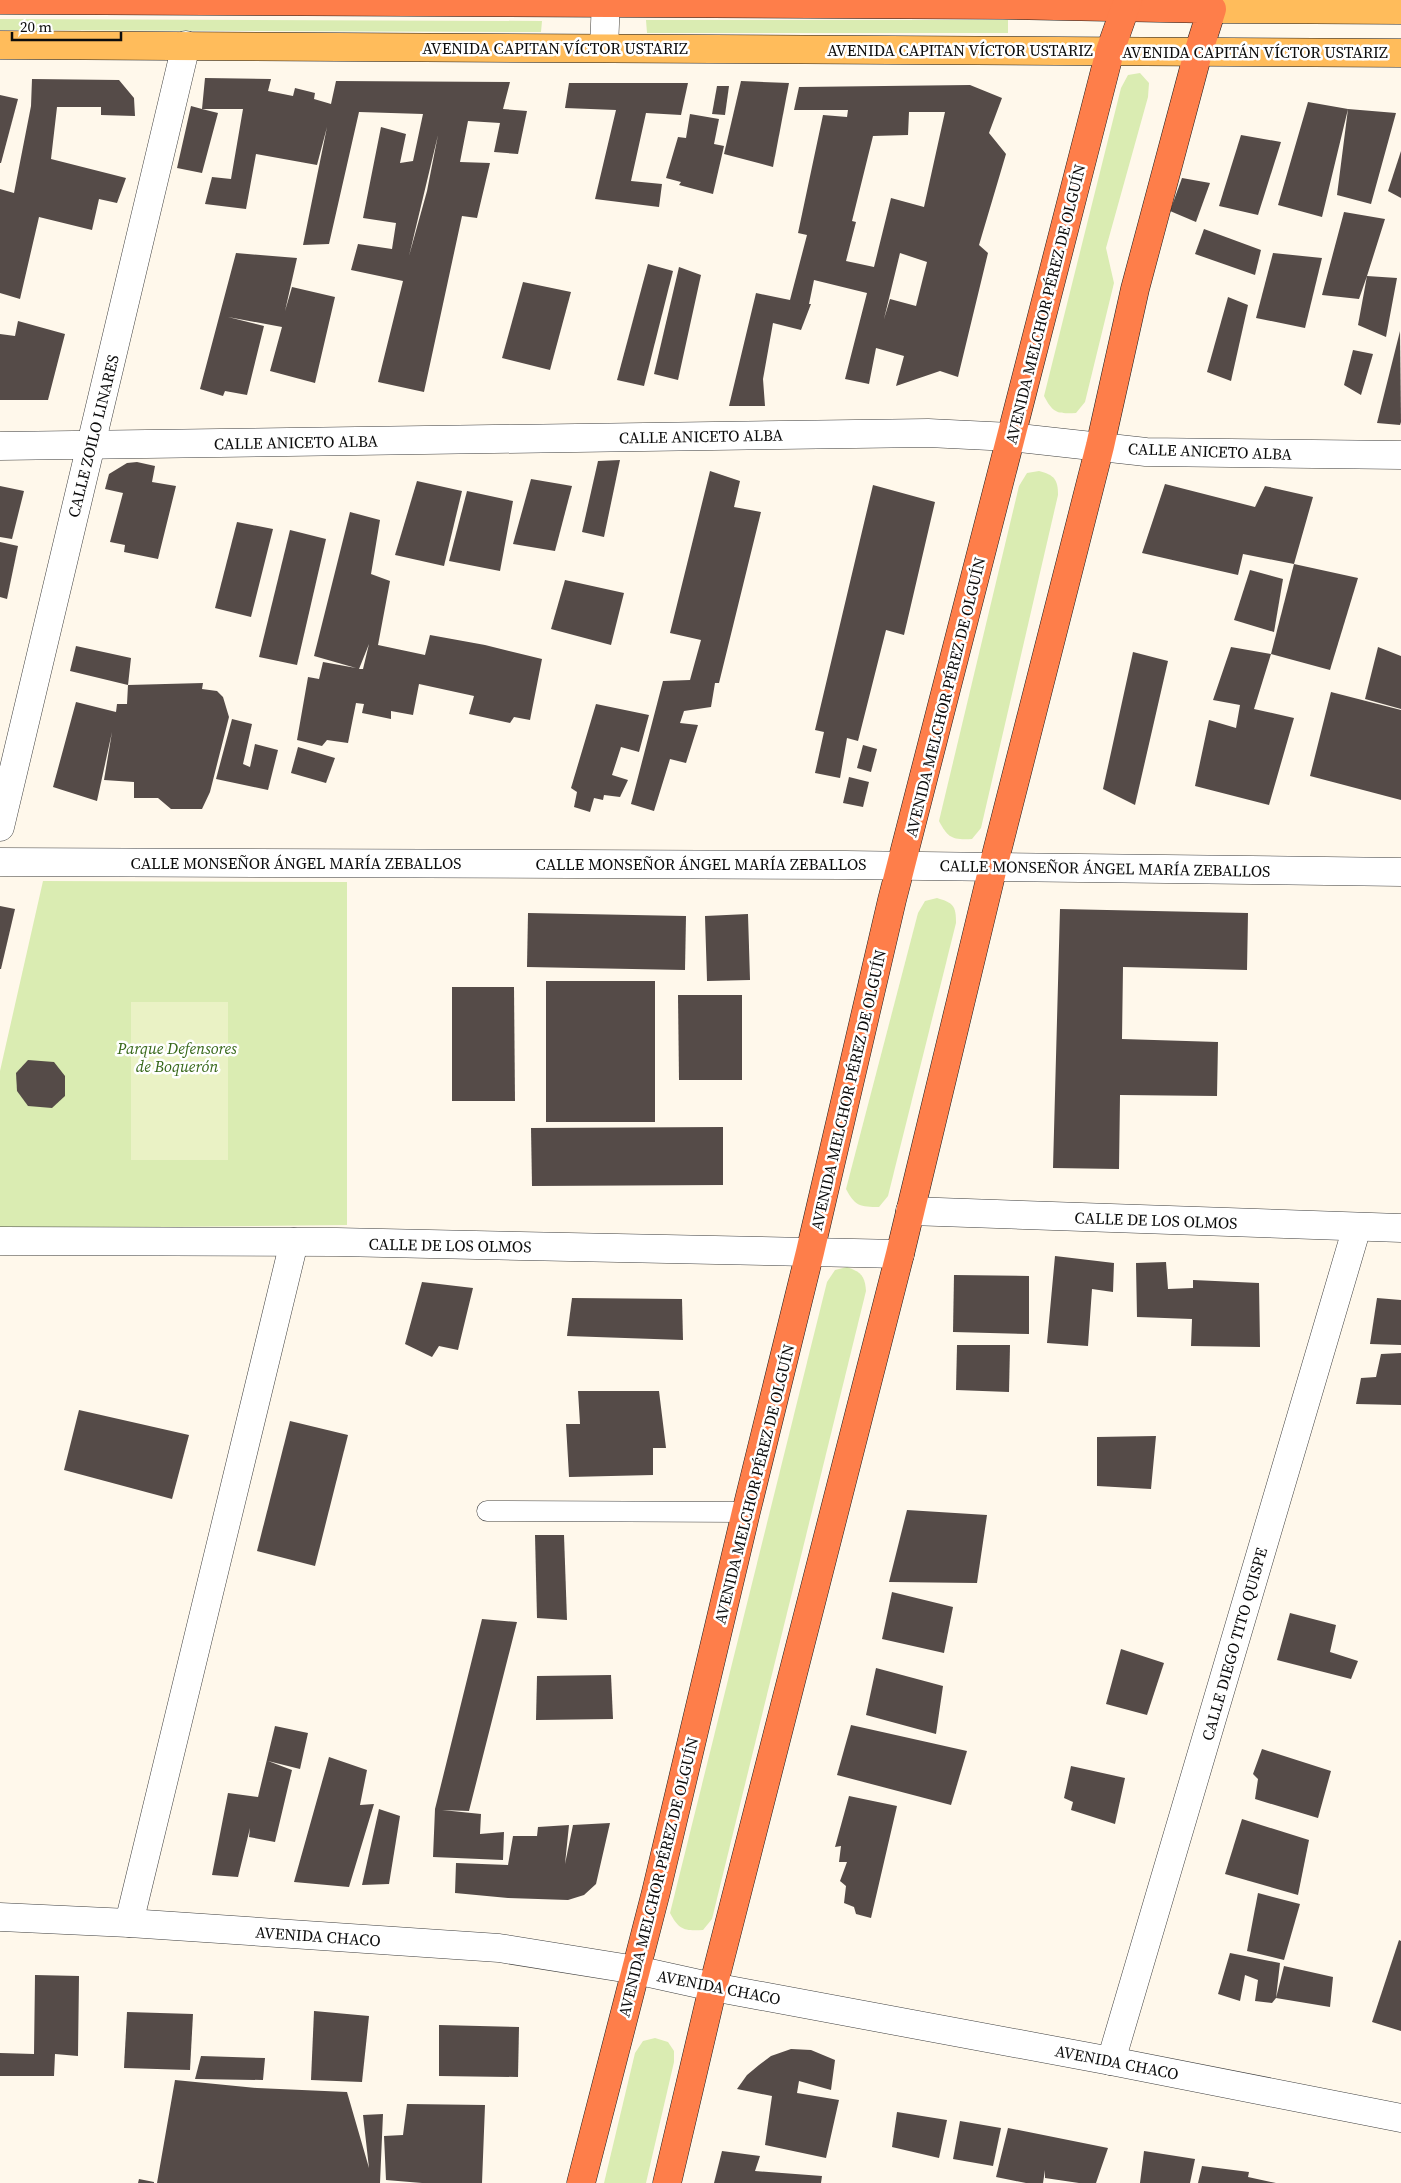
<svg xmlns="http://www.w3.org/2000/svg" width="1401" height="2183" viewBox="0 0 1401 2183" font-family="'Source Serif 4',serif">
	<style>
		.green { fill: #daecb2 }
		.pitch { fill: #eaf2c5 }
		.building { fill: #554b48; fill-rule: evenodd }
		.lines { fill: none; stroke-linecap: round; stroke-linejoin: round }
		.lane-casing { stroke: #3f3f3f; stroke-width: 21 }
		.street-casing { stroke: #3f3f3f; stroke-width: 29 }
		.primary-casing { stroke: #1d1d1d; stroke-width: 29 }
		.highway-casing { stroke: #1d1d1d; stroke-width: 29 }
		.lane { stroke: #fff; stroke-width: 20 }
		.street { stroke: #fff; stroke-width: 28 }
		.primary { stroke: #ffbc5b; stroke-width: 28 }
		.highway { stroke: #fe7e4a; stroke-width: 28 }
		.labels { text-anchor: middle; stroke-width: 5; stroke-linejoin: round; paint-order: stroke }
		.street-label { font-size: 16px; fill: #0c0c0c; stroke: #fff }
		.park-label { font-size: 16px; font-style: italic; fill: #366718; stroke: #fff }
	</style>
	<rect width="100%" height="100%" fill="#fff8eb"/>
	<g class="green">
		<path d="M0 19 542 21 541 32 0 30Z"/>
		<path d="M646 20H1008V33H647Z"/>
		<path d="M1140 73 1149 83 1148 97 1106 248 1114 283 1085 402 1076 413C1057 414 1053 413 1044 396L1121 88 1128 75Z"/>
		<path d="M1039 471C1054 475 1058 479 1058 495L981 828 972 839C952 840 948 838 939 821L1019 486 1027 473Z"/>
		<path d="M43 881 347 882V1225L0 1229V1071Z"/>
		<path d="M937 898C953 903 956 905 956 923L888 1196 879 1207C860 1207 855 1206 846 1189L918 913 925 901Z"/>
		<path d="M847 1267C861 1272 865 1276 866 1291L712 1919 703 1930C684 1931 679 1930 670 1913L827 1282 835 1270Z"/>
		<path d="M655 2038 668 2042 674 2051V2062L646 2183H604L635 2053 643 2041Z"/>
	</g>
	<rect class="pitch" x="131" y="1002" width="97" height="158"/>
	<g class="building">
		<path d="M205 78 271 79 268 91 293 96 295 88 315 93 314 99 331 104 336 81 510 82 503 109 527 111 518 154 494 152 500 123 468 121 460 162 490 163 477 218 462 216 424 392 378 382 403 281 351 270 358 244 392 249 396 223 363 218 381 127 406 134 400 163 413 161 423 114 359 112 329 244 303 245 327 127 317 165 256 154 246 209 205 204 212 177 231 179 243 109H202L218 113 202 173 177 168 191 106 202 109ZM438 135 427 191 409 256Z"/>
		<path d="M32 79 119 80 134 98 135 116 101 115V107H57L51 159 126 178 117 203 99 199 92 230 39 217 20 299 0 293V189L14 193 31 106Z"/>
		<path d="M741 81 789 83 773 167 724 154Z"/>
		<path d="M569 83H688L681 115 646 113 631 181 662 184 659 207 595 199 616 110 565 108Z"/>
		<path d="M970 85 1002 98 989 133 1006 154 979 245 988 253 958 377 940 371 896 386 904 356 876 348 869 384 845 379 867 293 814 280 809 304H811L801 330 773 323 763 379 765 406H729L756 293 790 300 807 235 798 233 823 115 847 117 848 110H794L799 87ZM909 112H945L924 207 891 198 874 267 846 261 856 222 852 221 873 136 908 135ZM900 253 927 262 916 306 890 299 884 319Z"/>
		<path d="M717 86H729L725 115 712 114Z"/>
		<path d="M0 95 18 99 1 163H0Z"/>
		<path d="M1308 102 1348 109 1396 113 1371 204 1337 195 1348 109 1322 217 1278 205Z"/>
		<path d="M690 114 719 119 714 144 724 146 713 194 679 185 681 182 666 178 678 137 686 138Z"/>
		<path d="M1241 135 1281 142 1258 215 1219 206Z"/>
		<path d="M1401 151V198L1388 191Z"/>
		<path d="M1182 178 1210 183 1196 222 1170 211Z"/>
		<path d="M1344 212 1385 219 1367 276 1397 278 1386 337 1358 325 1367 276 1359 299 1322 295Z"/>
		<path d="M1204 229 1261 250 1255 275 1195 254Z"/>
		<path d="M236 253 297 258 285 311 292 287 335 297 315 383 270 371 282 327 228 317 264 326 247 395 225 391 223 396 200 389Z"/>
		<path d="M1273 253 1322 258 1305 328 1256 318Z"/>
		<path d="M648 264 673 271 644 386 617 380Z"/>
		<path d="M679 267 701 275 678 380 654 374Z"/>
		<path d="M523 282 571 292 550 370 502 358Z"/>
		<path d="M1228 297 1248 305 1231 381 1207 372Z"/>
		<path d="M18 321 65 334 48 400H0V334L15 336Z"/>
		<path d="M1400 331 1401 422 1400 425 1377 423Z"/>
		<path d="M1353 350 1373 354 1361 395 1344 385Z"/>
		<path d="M620 460 604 537 582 532 598 461Z"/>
		<path d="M137 462 155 466 152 482 176 486 158 559 124 552 125 545 110 542 123 493 105 489 109 474 127 463Z"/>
		<path d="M710 471 740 481 734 507 761 512 719 683H715L711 707 684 711 680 723 698 725 686 763 670 759 654 811 631 804 663 681 690 680 701 640 670 633Z"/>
		<path d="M531 479 572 486 555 551 513 544Z"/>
		<path d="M417 481 462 491 444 566 395 555Z"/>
		<path d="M1165 484 1255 507 1265 486 1313 497 1294 564 1243 554 1238 575 1142 553Z"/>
		<path d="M873 485 935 502 904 635 886 630 858 741 847 738 840 778 815 773 824 732 815 730Z"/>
		<path d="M0 486 24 491 12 539 0 537Z"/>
		<path d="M467 491 513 501 500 571 449 561Z"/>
		<path d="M350 512 380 520 371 574 390 581 378 645 425 655 430 635 485 645 542 659 530 720 514 717 510 723 469 714 474 696 419 684 413 715 391 711V719L362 713 364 704 356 703 348 743 327 740 322 746 297 740 308 677 319 679 323 662 356 668 314 656ZM369 644 363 669H359Z"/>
		<path d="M237 522 273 529 251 617 215 608Z"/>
		<path d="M290 530 326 539 297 665 259 657Z"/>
		<path d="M0 542 18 546 7 599 0 597Z"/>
		<path d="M1294 564 1358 578 1330 670 1271 654Z"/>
		<path d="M1250 570 1283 579 1274 632 1234 620Z"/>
		<path d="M565 580 624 593 611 645 551 629Z"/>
		<path d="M76 646 131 658 128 685 203 683 202 689 217 691 223 697 229 717 210 792 202 809H171L158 798H134V782L104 780 112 732 97 801 53 787 76 702 116 712 117 704H127L128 685 70 671Z"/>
		<path d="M1231 647 1271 654 1254 709 1294 718 1269 805 1195 786 1209 720 1236 728 1240 705 1213 700Z"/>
		<path d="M1378 647 1401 656V709L1365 699Z"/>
		<path d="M1133 652 1168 661 1135 805 1103 789Z"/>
		<path d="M1331 692 1401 710V800L1310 776Z"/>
		<path d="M596 704 649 715 639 752 621 747 612 775 628 780 620 797 604 795 603 800 594 798 590 812 574 807 577 792 571 788Z"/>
		<path d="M232 719 252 724 243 764 250 767 255 744 278 750 268 790 216 779Z"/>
		<path d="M863 745 877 749 871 772 857 768Z"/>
		<path d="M298 747 335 758 326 783 291 773Z"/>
		<path d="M849 777 869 782 863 807 843 803Z"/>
		<path d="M0 906 15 909 1 969H0Z"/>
		<path d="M1060 909 1248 913 1247 970 1123 967 1122 1039 1218 1042 1217 1096 1120 1095 1119 1169 1053 1168Z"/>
		<path d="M528 913 686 916 685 970 527 967Z"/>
		<path d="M748 914 750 980 707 981 705 916Z"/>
		<rect x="546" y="981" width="109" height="141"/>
		<path d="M452 987H514L515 1101H452Z"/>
		<path d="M678 995H742V1080H679Z"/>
		<path d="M28 1060 54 1062 65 1076V1096L52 1108 28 1106 17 1091 16 1073Z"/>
		<path d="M723 1127V1185L532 1186 531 1128Z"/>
		<path d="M1055 1256 1114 1263 1113 1292 1092 1289 1088 1346 1047 1343Z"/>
		<path d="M1166 1262 1168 1289 1193 1288V1280L1259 1283 1260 1347 1191 1346 1192 1319 1137 1317 1136 1263Z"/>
		<path d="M954 1275 1029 1276V1334L953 1332Z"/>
		<path d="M422 1282 473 1288 458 1350 439 1346 432 1357 405 1344Z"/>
		<path d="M572 1298 682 1299 683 1340 567 1336Z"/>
		<path d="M1377 1298 1401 1300V1345L1370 1344Z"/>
		<path d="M957 1345H1010L1009 1392 956 1390Z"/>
		<path d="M1401 1353V1405L1356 1404 1361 1378 1376 1377 1381 1354Z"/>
		<path d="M578 1391H659L666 1448H653V1475L569 1477 566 1424H580Z"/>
		<path d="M79 1410 189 1435 172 1499 64 1470Z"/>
		<path d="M290 1421 348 1435 315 1566 257 1551Z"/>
		<path d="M1156 1436 1151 1489 1097 1486V1437Z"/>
		<path d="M907 1510 987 1515 977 1583 889 1582Z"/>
		<path d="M535 1535H564L567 1620 537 1618Z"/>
		<path d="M892 1592 953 1607 944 1653 882 1639Z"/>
		<path d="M1290 1613 1336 1625 1330 1652 1358 1661 1351 1679 1277 1660Z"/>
		<path d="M482 1619 517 1622 469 1811 442 1810 481 1814 480 1834 504 1832 503 1860 433 1857 435 1809Z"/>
		<path d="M1121 1649 1164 1663 1147 1715 1106 1704Z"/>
		<path d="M876 1668 943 1686 936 1734 866 1715Z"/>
		<path d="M611 1675 613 1719 536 1720 537 1676Z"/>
		<path d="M851 1725 967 1751 951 1805 837 1775Z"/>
		<path d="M275 1726 308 1733 300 1769 268 1761 292 1770 275 1842 249 1837 250 1828 238 1877 212 1875 228 1793 258 1797Z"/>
		<path d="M1262 1749 1331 1771 1318 1818 1255 1799 1258 1779 1253 1774Z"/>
		<path d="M329 1757 367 1770 360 1805 374 1804 349 1887 294 1882Z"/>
		<path d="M1071 1766 1125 1778 1115 1824 1071 1810 1073 1802 1064 1798Z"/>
		<path d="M849 1796 897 1806 871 1918 856 1914 854 1907 844 1903 846 1886 840 1881 847 1862H839L841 1846 835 1847Z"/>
		<path d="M379 1809 400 1816 389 1884 362 1885Z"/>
		<path d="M1242 1819 1309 1840 1298 1895 1225 1874Z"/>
		<path d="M610 1823 596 1884 584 1895 568 1900 508 1898 455 1893 456 1863 508 1865 513 1836H537L538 1827 569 1825 565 1864 573 1825Z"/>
		<path d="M1258 1893 1300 1904 1284 1960 1247 1951Z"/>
		<path d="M1399 1940 1401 1941V2031L1372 2022Z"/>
		<path d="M1230 1953 1280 1963 1276 1998 1284 1966 1333 1977 1330 2007 1276 1998 1272 2003 1255 2001 1258 1980 1245 1975 1240 2001 1218 1994Z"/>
		<path d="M35 1975 79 1976 78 2056 55 2054 54 2076H0V2053L34 2054Z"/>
		<path d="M314 2011 369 2016 362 2082 311 2080Z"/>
		<path d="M127 2012 193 2014 190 2070 124 2068Z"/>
		<path d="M439 2025 519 2027 518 2077 439 2076Z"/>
		<path d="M791 2049 811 2050 835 2060 831 2090 799 2081 797 2093 839 2100 826 2158 765 2145 772 2096 737 2089 747 2075 759 2065 771 2056Z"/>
		<path d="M201 2056 265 2058 263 2080 195 2079Z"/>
		<path d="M175 2080 257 2088 347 2092 369 2168 363 2115 383 2114 380 2183H157Z"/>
		<path d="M407 2104 485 2105 482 2183H422L386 2180 384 2136 403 2135Z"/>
		<path d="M897 2112 947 2120 939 2158 892 2147Z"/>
		<path d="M960 2121 1001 2128 993 2166 953 2159Z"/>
		<path d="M1008 2128 1108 2148 1096 2183H1079L1045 2178V2170L1043 2183H1026L996 2177Z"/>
		<path d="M722 2151 760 2156 755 2171 822 2176 821 2183H714Z"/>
		<path d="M1144 2151 1195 2159 1190 2183H1140Z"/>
		<path d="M1202 2166 1249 2172 1248 2177 1276 2183H1198Z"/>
		<path d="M139 2179 154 2182V2183H138Z"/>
	</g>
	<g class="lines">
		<defs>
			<path id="lane" d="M487 1511 746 1512"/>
			<g id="street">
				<path d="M604 48 606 0"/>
				<path d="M0 446 928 433 1011 437 1146 452 1401 455"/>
				<path d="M0 827 186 45"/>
				<path d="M0 862 846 865 1401 872"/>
				<path d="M910 1211 1401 1228"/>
				<path d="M0 1241 337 1242 900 1254"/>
				<path d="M0 1917 129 1923 499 1948 636 1970 713 1987 1111 2061 1401 2118"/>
				<path d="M129 1923 294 1242"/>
				<path d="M1111 2061 1357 1227"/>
			</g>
			<g id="primary">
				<path d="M1212 9 1401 10"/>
				<path d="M0 45 1401 53"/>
			</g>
			<g id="highway">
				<path d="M0 0 1003 5 1212 9 1198 53 1135 289 1100 446 993 867 900 1254 713 1987 667 2183"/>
				<path d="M581 2183 656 1892 746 1512 810 1252 892 900 1110 51 1128 0"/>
			</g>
		</defs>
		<use href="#lane" class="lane-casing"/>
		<use href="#street" class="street-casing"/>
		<use href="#primary" class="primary-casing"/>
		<use href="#highway" class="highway-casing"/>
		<use href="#lane" class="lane"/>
		<use href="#street" class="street"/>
		<use href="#primary" class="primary"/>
		<use href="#highway" class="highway"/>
	</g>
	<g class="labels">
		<g class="street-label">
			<text x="555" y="54">AVENIDA CAPITAN VÍCTOR USTARIZ</text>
			<text x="960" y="56">AVENIDA CAPITAN VÍCTOR USTARIZ</text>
			<text x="1255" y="58">AVENIDA CAPITÁN VÍCTOR USTARIZ</text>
			<text transform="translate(1045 304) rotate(-76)" y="6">AVENIDA MELCHOR PÉREZ DE OLGUÍN</text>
			<text transform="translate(93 436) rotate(-76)" y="6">CALLE ZOILO LINARES</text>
			<text transform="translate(701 436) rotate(-1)" y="6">CALLE ANICETO ALBA</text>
			<text transform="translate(296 442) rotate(-1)" y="6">CALLE ANICETO ALBA</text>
			<text transform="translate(1210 451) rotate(2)" y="6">CALLE ANICETO ALBA</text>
			<text transform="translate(945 697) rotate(-76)" y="6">AVENIDA MELCHOR PÉREZ DE OLGUÍN</text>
			<text x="296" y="869">CALLE MONSEÑOR ÁNGEL MARÍA ZEBALLOS</text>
			<text x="701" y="870">CALLE MONSEÑOR ÁNGEL MARÍA ZEBALLOS</text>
			<text transform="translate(1105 868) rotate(1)" y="6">CALLE MONSEÑOR ÁNGEL MARÍA ZEBALLOS</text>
			<text transform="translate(848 1090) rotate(-77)" y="6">AVENIDA MELCHOR PÉREZ DE OLGUÍN</text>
			<text transform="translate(1156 1220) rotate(2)" y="6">CALLE DE LOS OLMOS</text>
			<text transform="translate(450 1245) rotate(1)" y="6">CALLE DE LOS OLMOS</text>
			<text transform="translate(754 1484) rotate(-76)" y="6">AVENIDA MELCHOR PÉREZ DE OLGUÍN</text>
			<text transform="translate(1234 1644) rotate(-74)" y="6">CALLE DIEGO TITO QUISPE</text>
			<text transform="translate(658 1877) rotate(-76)" y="6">AVENIDA MELCHOR PÉREZ DE OLGUÍN</text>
			<text transform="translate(318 1936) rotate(4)" y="6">AVENIDA CHACO</text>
			<text transform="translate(719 1987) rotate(11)" y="6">AVENIDA CHACO</text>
			<text transform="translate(1117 2062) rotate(11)" y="6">AVENIDA CHACO</text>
		</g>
		<g class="park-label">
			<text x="177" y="1054">Parque Defensores<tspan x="177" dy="18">de Boquerón</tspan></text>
		</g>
	</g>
	<path d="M12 32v8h109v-8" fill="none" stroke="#0c0c0c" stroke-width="2.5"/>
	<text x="20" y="32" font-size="15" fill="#0c0c0c" stroke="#ffffff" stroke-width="4" paint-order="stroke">20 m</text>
</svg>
